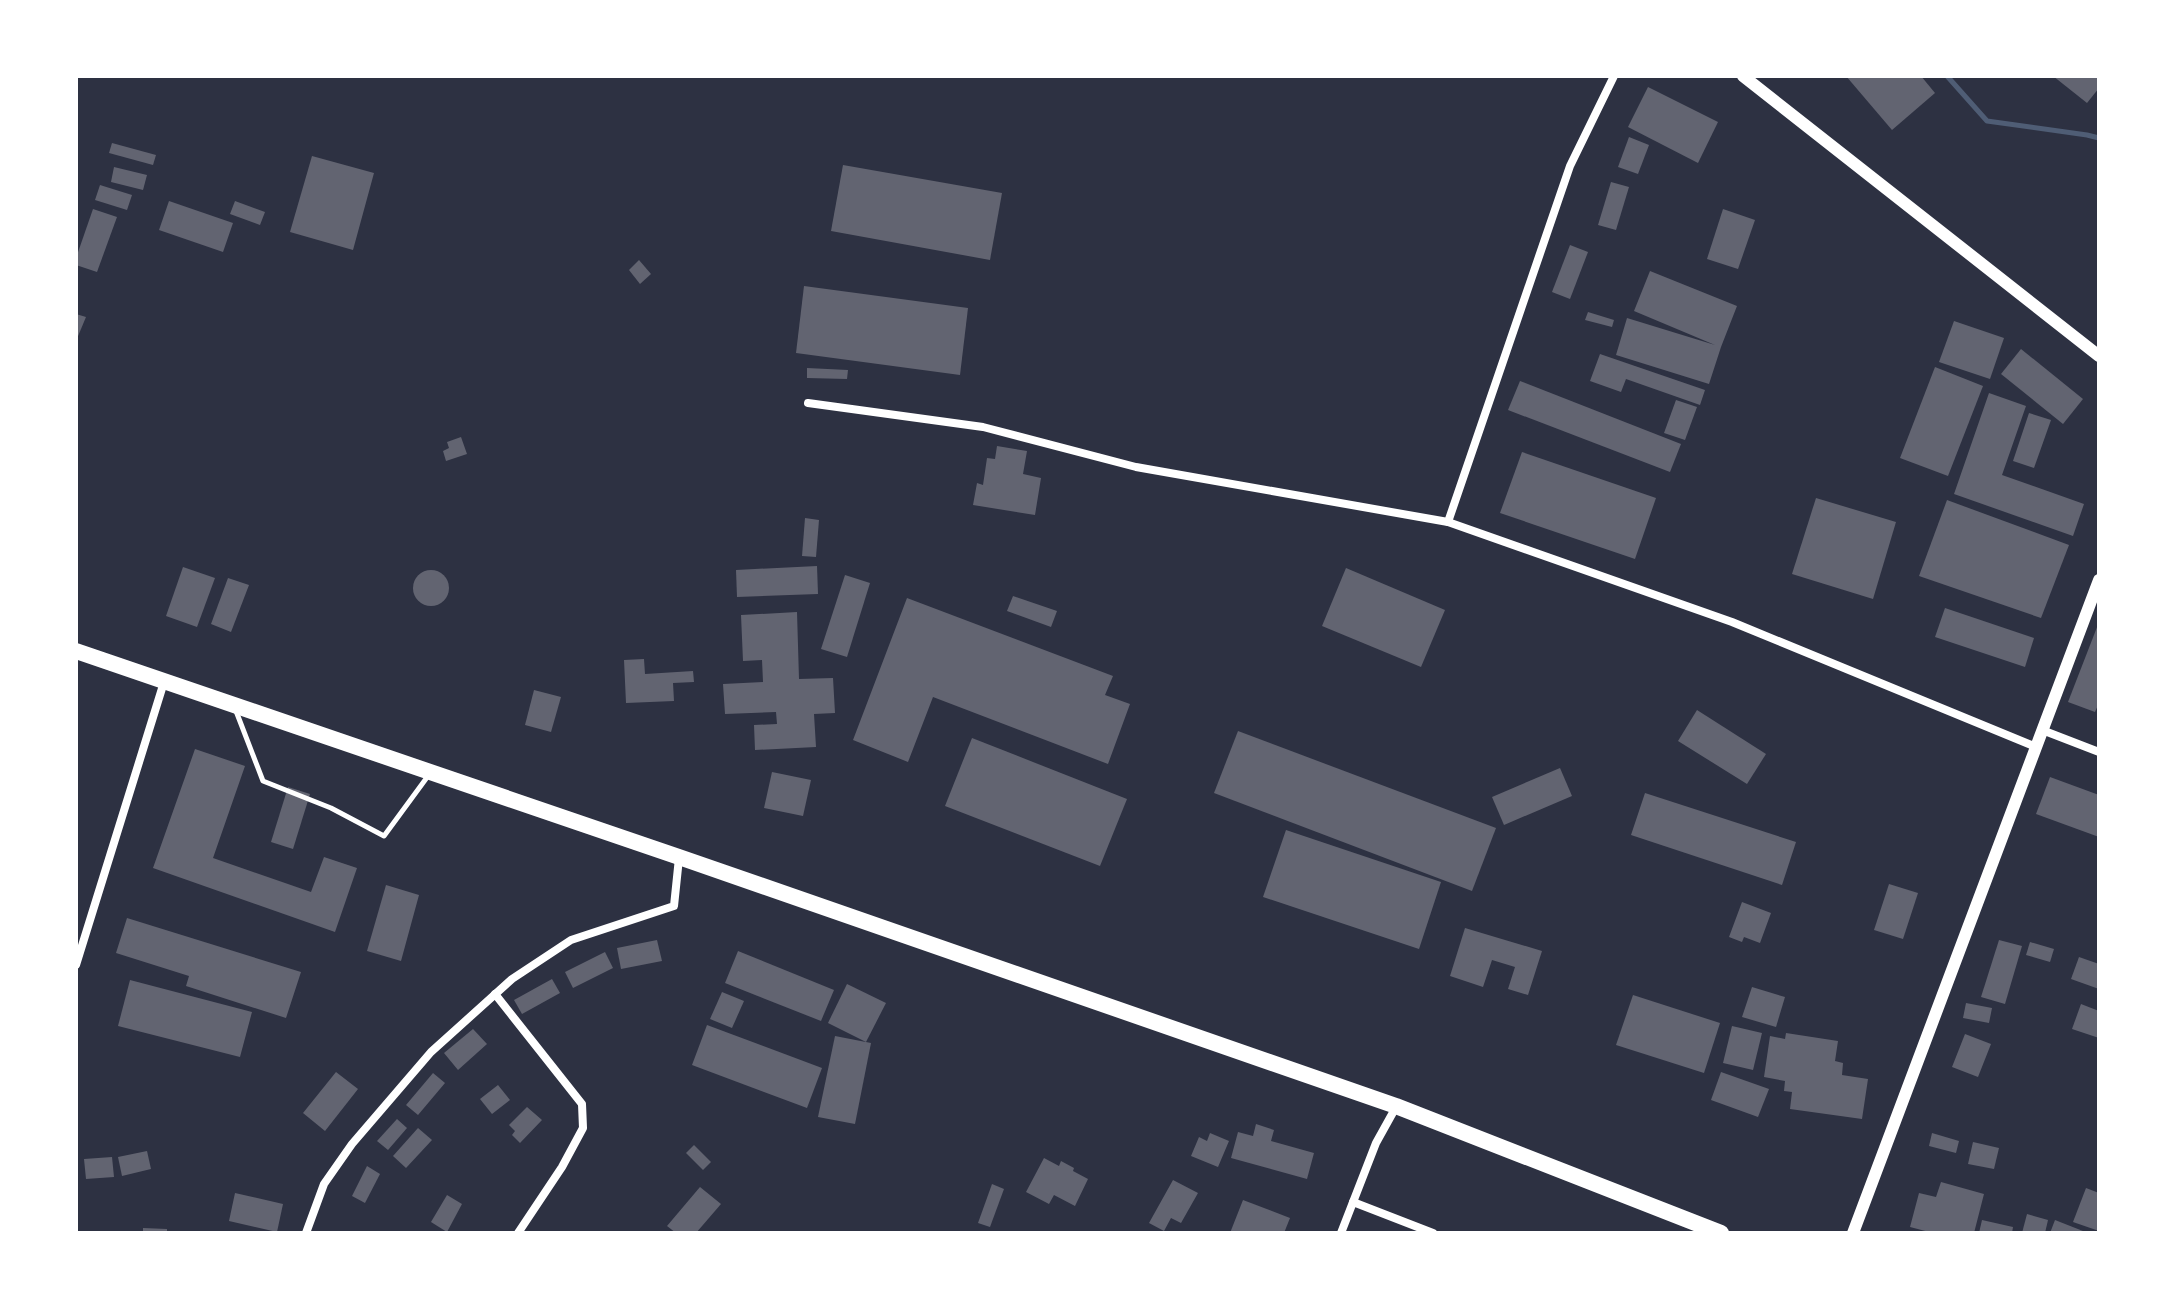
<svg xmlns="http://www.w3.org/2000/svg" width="2175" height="1309" viewBox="0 0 2175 1309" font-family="'Times New Roman',serif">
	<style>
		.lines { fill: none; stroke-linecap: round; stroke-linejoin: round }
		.stream { stroke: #4f5d75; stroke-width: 5 }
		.building { fill: #626471 }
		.service { stroke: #fff; stroke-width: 5 }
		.minor { stroke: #fff; stroke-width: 8 }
		.tertiary { stroke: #fff; stroke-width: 12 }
		.trunk { stroke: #fff; stroke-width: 16 }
	</style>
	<rect width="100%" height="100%" fill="#2d3142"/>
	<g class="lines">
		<path class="stream" d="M1947 76 1987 121 2087 135 2099 138"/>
	</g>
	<g class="building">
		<path d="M1846 76H1921L1935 93 1892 130Z"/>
		<path d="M2053 76H2099V88L2087 103Z"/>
		<path d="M1648 87 1718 122 1698 163 1628 127Z"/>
		<path d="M1629 137 1649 145 1638 174 1618 167Z"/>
		<path d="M112 143 156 155 153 165 109 153Z"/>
		<path d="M312 156 374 173 353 250 290 232Z"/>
		<path d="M843 165 1002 193 990 260 831 231Z"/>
		<path d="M114 167 147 175 143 190 111 182Z"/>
		<path d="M1611 182 1629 187 1616 230 1598 225Z"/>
		<path d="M100 185 132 195 127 210 95 200Z"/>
		<path d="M169 201 233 223 223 252 159 230Z"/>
		<path d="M235 201 265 212 260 225 230 214Z"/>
		<path d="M93 209 117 217 97 272 76 265V258Z"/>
		<path d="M1723 209 1755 220 1738 269 1707 259Z"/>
		<path d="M1570 245 1588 252 1570 299 1552 292Z"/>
		<path d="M639 260 651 274 640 284 629 270Z"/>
		<path d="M1650 271 1737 306 1721 347 1709 384 1616 355 1627 318 1715 345 1634 311Z"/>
		<path d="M804 286 968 308 960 375 796 353Z"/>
		<path d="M1588 312 1614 320 1612 327 1585 320Z"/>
		<path d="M76 314 86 317 76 341Z"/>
		<path d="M1954 321 2004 338 1990 379 1939 362Z"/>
		<path d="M2021 349 2083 399 2063 424 2001 374Z"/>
		<path d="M1600 354 1705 390 1700 405 1626 379 1621 392 1590 381Z"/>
		<path d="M1935 367 1983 386 1948 476 1900 458Z"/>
		<path d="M807 368 848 370 847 379 807 378Z"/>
		<path d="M1520 381 1681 444 1670 472 1508 410Z"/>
		<path d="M1989 393 2026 406 2002 475 2084 504 2073 536 1954 494Z"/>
		<path d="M1676 400 1697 407 1685 440 1664 433Z"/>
		<path d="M2029 413 2051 420 2034 468 2013 461Z"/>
		<path d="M461 437 467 454 446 461 443 451 449 448 447 442Z"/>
		<path d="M997 446 1027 451 1023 474 1041 478 1035 515 973 505 977 483 983 485 987 458 995 459Z"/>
		<path d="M1522 452 1656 498 1635 559 1500 513Z"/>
		<path d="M1816 498 1896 522 1873 599 1792 574Z"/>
		<path d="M1947 500 2069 545 2041 618 1919 576Z"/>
		<path d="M805 518 819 520 816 557 802 556Z"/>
		<path d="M817 566 818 594 737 597 736 570Z"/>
		<path d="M183 567 215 578 197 627 166 616Z"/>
		<path d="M1346 568 1445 610 1421 667 1322 626Z"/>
		<circle cx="431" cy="588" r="18"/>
		<path d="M845 575 870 583 847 657 821 649Z"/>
		<path d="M228 578 249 585 231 632 211 624Z"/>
		<path d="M1013 596 1057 611 1051 627 1007 611Z"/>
		<path d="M907 598 1113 676 1105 695 1130 704 1108 764 933 697 908 762 853 740Z"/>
		<path d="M1945 608 2034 638 2025 667 1935 637Z"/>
		<path d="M797 612 799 679 833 678 835 713 814 714 816 747 755 750 754 725 777 724 776 712 725 714 723 684 763 682 762 660 743 661 741 615Z"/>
		<path d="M2099 622V703L2095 712 2068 702Z"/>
		<path d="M644 659 645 674 693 671 694 682 673 683 674 701 626 703 624 660Z"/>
		<path d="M534 690 561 697 551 732 525 725Z"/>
		<path d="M1697 710 1766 754 1747 784 1678 741Z"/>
		<path d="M1238 731 1496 828 1472 891 1214 793Z"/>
		<path d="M972 738 1127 799 1100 866 945 806Z"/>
		<path d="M195 749 245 766 213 858 311 892 324 857 357 868 335 932 153 868Z"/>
		<path d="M1560 768 1572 796 1504 825 1492 797Z"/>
		<path d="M772 772 811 780 803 816 764 808Z"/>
		<path d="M2050 777 2099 795V837L2036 814Z"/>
		<path d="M288 787 310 794 293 849 271 842Z"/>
		<path d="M1645 793 1796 842 1782 885 1631 835Z"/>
		<path d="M1286 830 1441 882 1419 949 1263 897Z"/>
		<path d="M1889 884 1918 893 1903 939 1874 930Z"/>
		<path d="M386 885 419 895 401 961 367 951Z"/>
		<path d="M1742 902 1771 913 1760 943 1744 937 1742 942 1729 937Z"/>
		<path d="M127 918 301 972 286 1018 186 986 189 976 116 953Z"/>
		<path d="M1465 928 1542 951 1528 995 1508 989 1515 967 1492 960 1483 987 1450 976Z"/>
		<path d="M657 940 662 961 621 969 617 948Z"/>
		<path d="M1999 940 2022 946 2005 1004 1981 997Z"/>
		<path d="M2030 942 2054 949 2050 962 2026 955Z"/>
		<path d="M738 951 834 990 821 1021 725 983Z"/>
		<path d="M605 952 613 968 573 988 565 972Z"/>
		<path d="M2079 957 2099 964V989L2071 979Z"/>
		<path d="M552 979 560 993 522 1014 514 1000Z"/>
		<path d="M130 980 252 1012 240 1057 118 1026Z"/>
		<path d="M847 984 886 1003 866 1042 828 1023Z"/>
		<path d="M1752 987 1785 997 1776 1027 1742 1017Z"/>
		<path d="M722 992 744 1001 732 1028 710 1019Z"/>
		<path d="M1633 995 1720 1023 1704 1073 1616 1045Z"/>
		<path d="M1966 1003 1992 1008 1989 1023 1963 1018Z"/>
		<path d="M2081 1004 2099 1011V1038L2072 1029Z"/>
		<path d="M707 1025 822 1068 807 1108 692 1065Z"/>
		<path d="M1732 1026 1762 1033 1753 1070 1723 1063Z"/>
		<path d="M473 1029 487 1044 458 1070 444 1053Z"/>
		<path d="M1786 1033 1838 1041 1835 1061 1843 1063 1842 1075 1868 1079 1862 1119 1790 1109 1792 1092 1784 1091 1785 1081 1764 1077 1770 1036 1785 1039Z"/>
		<path d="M1965 1034 1991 1044 1978 1077 1952 1067Z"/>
		<path d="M835 1036 871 1043 855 1124 818 1117Z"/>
		<path d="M336 1072 358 1089 325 1131 303 1113Z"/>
		<path d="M1721 1072 1769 1089 1758 1117 1711 1100Z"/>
		<path d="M433 1073 445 1083 418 1115 406 1105Z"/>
		<path d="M498 1085 510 1100 492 1114 480 1099Z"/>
		<path d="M527 1107 542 1120 520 1143 512 1135 515 1131 509 1125Z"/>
		<path d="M397 1119 407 1128 388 1150 377 1141Z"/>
		<path d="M1256 1124 1274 1130 1271 1141 1314 1153 1307 1179 1231 1158 1238 1132 1253 1136Z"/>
		<path d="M418 1128 432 1140 406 1168 393 1156Z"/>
		<path d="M1210 1133 1229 1141 1218 1167 1191 1156 1199 1137 1207 1141Z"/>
		<path d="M1932 1133 1959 1141 1956 1153 1929 1146Z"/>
		<path d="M1973 1142 1999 1148 1994 1169 1968 1164Z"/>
		<path d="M694 1145 711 1162 703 1170 686 1153Z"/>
		<path d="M147 1151 151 1169 122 1176 118 1157Z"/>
		<path d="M112 1157 114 1177 86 1179 84 1159Z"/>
		<path d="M1044 1158 1059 1166 1061 1161 1074 1168 1073 1171 1088 1179 1075 1206 1054 1195 1049 1204 1026 1192Z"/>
		<path d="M367 1166 380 1174 365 1203 352 1196Z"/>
		<path d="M1173 1180 1198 1193 1181 1223 1171 1218 1164 1231 1149 1223Z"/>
		<path d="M1941 1182 1984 1194 1974 1233H1933L1910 1227 1919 1193 1936 1197Z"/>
		<path d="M992 1184 1004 1189 990 1227 978 1223Z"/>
		<path d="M700 1187 721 1204 696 1233H676L667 1226Z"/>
		<path d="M2086 1188 2099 1193V1231L2073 1222Z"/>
		<path d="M235 1193 283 1204 277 1232 229 1221Z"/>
		<path d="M447 1195 462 1204 447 1232 431 1222Z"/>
		<path d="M1243 1200 1290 1218 1284 1233H1230Z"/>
		<path d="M2027 1214 2048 1220 2045 1233H2022Z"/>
		<path d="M1982 1220 2013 1227 2012 1233H1979Z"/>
		<path d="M2055 1220 2088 1233H2050Z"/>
		<path d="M143 1228 167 1229V1233H143Z"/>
	</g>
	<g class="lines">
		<path class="service" d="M236 711 263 781 331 808 384 836 428 776"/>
		<g class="minor">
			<path d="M808 403 983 427 1136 467 1448 522 1732 622 2036 747"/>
			<path d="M1448 522 1570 166 1614 76"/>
			<path d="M2042 730 2099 752"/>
			<path d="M76 965 164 682"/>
			<path d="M495 994 582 1104 583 1128 562 1167 518 1233"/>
			<path d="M1353 1202 1433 1233"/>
			<path d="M306 1233 324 1184 352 1144 431 1052 512 979 571 940 674 906 679 858"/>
			<path d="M1341 1233 1376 1143 1396 1107"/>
		</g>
		<g class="tertiary">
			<path d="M1743 76 2099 356"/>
			<path d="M1853 1233 2099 580"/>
		</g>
		<path class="trunk" d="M76 651 679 857 1396 1106 1721 1233"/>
	</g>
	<rect width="2175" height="1309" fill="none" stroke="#ffffff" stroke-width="156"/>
</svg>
